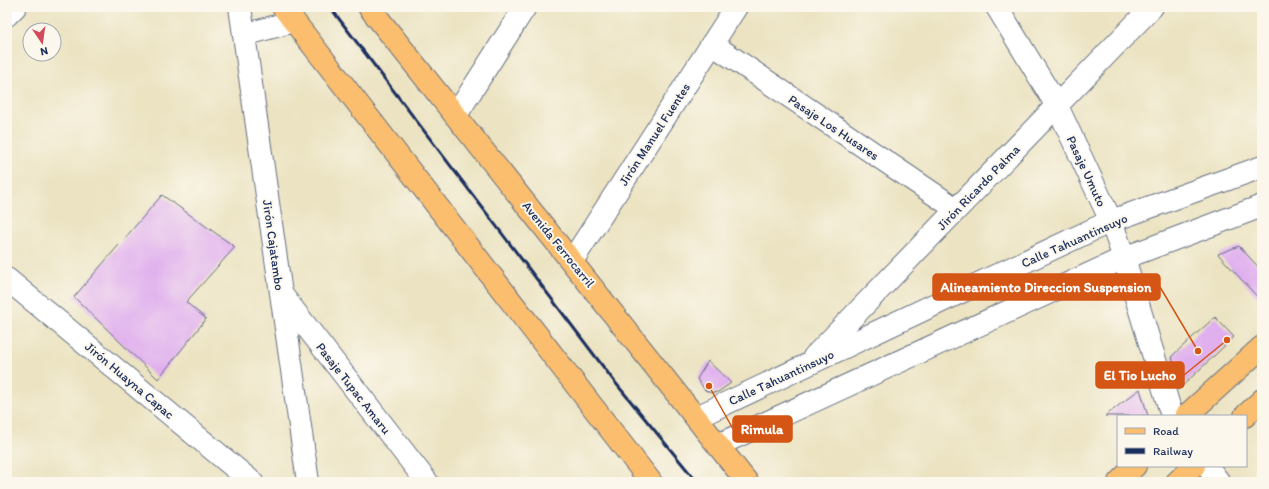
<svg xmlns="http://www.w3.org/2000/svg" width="1269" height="489" viewBox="0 0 1269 489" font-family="Itim,sans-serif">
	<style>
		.building { fill: #e0b0ee }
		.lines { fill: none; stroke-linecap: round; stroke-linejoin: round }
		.minor-casing { stroke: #646e81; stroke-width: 24 }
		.major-casing { stroke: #646e81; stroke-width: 24 }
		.minor { stroke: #fff; stroke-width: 22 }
		.major { stroke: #fbbe6e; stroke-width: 22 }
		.rail { stroke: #1b2f5e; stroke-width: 3 }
		.labels { text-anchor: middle; stroke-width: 4; stroke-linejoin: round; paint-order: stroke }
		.street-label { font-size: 13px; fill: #1b2f5e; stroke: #fbf7ec }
		.leader { fill: none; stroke: #d45514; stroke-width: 1.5 }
		.callout-dot { fill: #d45514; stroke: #fbf7ec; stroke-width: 1.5 }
		.callout { fill: #d45514; stroke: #d45514; stroke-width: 1.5 }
		.callout-label { font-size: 14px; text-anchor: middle; font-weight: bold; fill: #fff }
	</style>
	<rect width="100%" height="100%" fill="#fbf7ec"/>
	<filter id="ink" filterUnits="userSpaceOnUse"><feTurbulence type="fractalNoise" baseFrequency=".025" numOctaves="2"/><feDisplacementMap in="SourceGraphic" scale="8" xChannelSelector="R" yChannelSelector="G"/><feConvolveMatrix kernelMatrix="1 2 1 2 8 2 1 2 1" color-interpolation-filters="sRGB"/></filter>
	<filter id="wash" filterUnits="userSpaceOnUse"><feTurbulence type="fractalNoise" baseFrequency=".012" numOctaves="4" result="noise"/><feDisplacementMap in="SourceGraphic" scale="16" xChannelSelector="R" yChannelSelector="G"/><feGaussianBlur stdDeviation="0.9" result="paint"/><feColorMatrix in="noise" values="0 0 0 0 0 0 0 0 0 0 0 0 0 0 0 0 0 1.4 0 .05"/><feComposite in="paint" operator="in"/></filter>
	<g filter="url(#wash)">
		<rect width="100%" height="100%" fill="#ebe3c1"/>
		<g id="blocks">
			<g class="building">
				<path d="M162 195 235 247 186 302 206 319 158 379 74 297Z"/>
				<path d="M1239 246 1262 271V302L1218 254Z"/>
				<path d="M1215 317 1234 337 1178 390 1172 356Z"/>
				<path d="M708 361 731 383 718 392 711 393 705 390 697 379Z"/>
				<path d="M1140 389 1148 416H1105Z"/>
			</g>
		</g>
	</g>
	<g filter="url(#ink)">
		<use href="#blocks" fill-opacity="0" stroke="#646e81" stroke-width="1"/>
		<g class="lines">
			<defs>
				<g id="minor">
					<path d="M240 7 308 482"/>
					<path d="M997 7 1057 106 1111 221 1124 258 1172 416"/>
					<path d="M7 15 15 7"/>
					<path d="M244 35 294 21"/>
					<path d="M712 44 956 209"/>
					<path d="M456 115 525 7"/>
					<path d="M572 261 736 7"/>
					<path d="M7 279 252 482"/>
					<path d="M282 295 427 482"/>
					<path d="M814 357 1152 7"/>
					<path d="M697 417 1111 221 1262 167"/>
					<path d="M718 445 1124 258 1262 206"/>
					<path d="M1207 466 1219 482"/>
				</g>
				<g id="major">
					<path d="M283 7 651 482"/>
					<path d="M369 7 747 482"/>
					<path d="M1186 416 1262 347"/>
					<path d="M1245 416 1262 400"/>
					<path d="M1119 482 1135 466"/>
					<path d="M1177 482 1194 466"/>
				</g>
			</defs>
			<use href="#minor" class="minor-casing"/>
			<use href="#major" class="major-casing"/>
			<use href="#minor" class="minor"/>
			<use href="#major" class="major"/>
			<path class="rail" d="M330 7 614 381 697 482"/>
		</g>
	</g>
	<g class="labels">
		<g class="street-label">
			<text transform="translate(834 127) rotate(34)" y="5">Pasaje Los Husares</text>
			<text transform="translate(654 134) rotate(-57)" y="5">Jirón Manuel Fuentes</text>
			<text transform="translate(1087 171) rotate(65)" y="5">Pasaje Umuto</text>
			<text transform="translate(978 187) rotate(-46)" y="5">Jirón Ricardo Palma</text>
			<text transform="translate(1074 240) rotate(-24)" y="5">Calle Tahuantinsuyo</text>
			<text transform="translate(559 244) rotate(51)" y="5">Avenida Ferrocarril</text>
			<text transform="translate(274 245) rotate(82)" y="5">Jirón Cajatambo</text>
			<text transform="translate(781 377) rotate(-25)" y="5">Calle Tahuantinsuyo</text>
			<text transform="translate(130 380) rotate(40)" y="5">Jirón Huayna Capac</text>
			<text transform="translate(354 388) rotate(52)" y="5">Pasaje Tupac Amaru</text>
		</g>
	</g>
	<path class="leader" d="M1198 351L1160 287M1227 340L1184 375M709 386L733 429"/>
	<g class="callout-dot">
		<circle cx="1198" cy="351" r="4"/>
		<circle cx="1227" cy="340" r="4"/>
		<circle cx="709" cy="386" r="4"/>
	</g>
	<g class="callout">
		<rect x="933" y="274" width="227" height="26" rx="4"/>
		<rect x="1096" y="362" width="88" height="26" rx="4"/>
		<rect x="733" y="416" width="59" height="26" rx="4"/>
	</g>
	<g class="callout-label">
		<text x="1046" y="292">Alineamiento Direccion Suspension</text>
		<text x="1140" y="380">El Tio Lucho</text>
		<text x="762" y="434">Rimula</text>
	</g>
	<rect width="1269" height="489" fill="none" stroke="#fbf7ec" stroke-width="24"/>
	<rect x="1117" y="415" width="130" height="52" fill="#fbf7ec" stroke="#a1a7b3"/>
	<rect x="1125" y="428" width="20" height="6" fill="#fbbe6e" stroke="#a1a7b3"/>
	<text x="1153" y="435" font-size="12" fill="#1b2f5e">Road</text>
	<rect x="1125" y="448" width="20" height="6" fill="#1b2f5e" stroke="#a1a7b3"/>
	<text x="1153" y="455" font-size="12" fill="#1b2f5e">Railway</text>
	<g transform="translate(42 42) rotate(167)"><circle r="19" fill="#fbf7ec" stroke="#a1a7b3"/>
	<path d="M0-3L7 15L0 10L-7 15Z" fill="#d1495b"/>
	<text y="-6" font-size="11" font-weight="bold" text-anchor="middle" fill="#1b2f5e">N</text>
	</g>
</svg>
